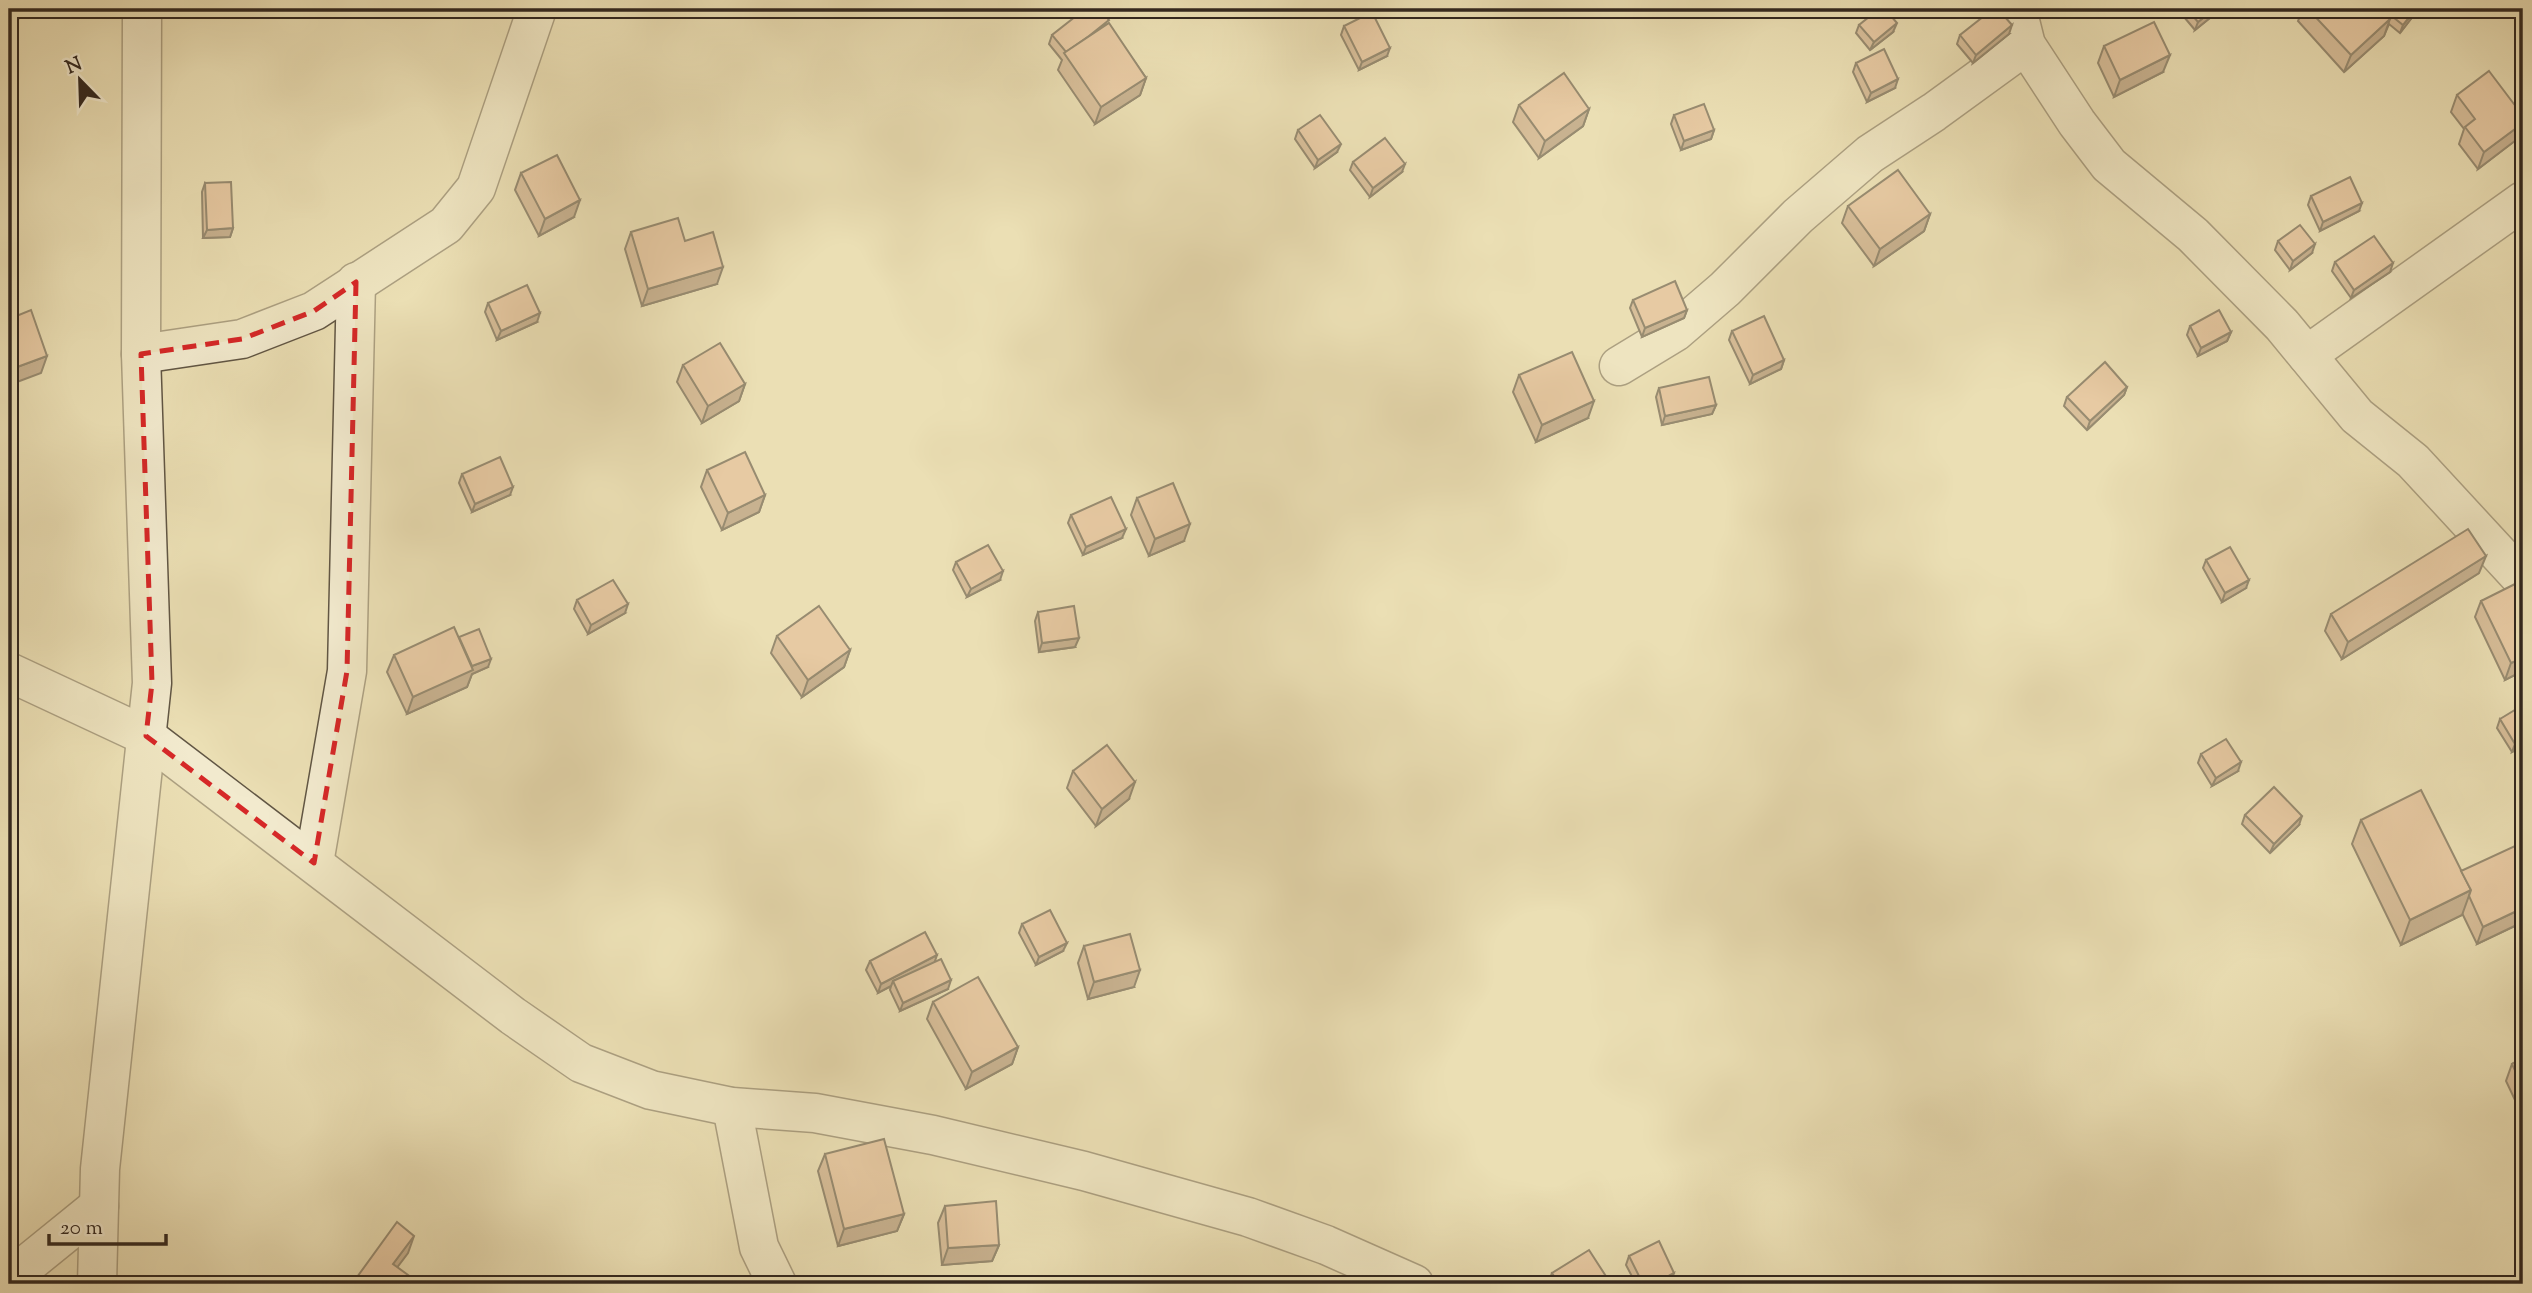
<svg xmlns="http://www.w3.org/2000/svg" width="2532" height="1293" viewBox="0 0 2532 1293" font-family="'Sorts Mill Goudy',serif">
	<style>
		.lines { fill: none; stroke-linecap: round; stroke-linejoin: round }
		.minor-casing { stroke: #615644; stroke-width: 41 }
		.tertiary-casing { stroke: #615644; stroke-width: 41 }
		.minor { stroke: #f2eace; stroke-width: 38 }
		.tertiary { stroke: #f2eace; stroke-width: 38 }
		.wall { fill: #c2997b; stroke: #33281f; stroke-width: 2 }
		.shaded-wall { fill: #9e7d64; stroke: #33281f; stroke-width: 2 }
		.building { fill: #e2b28f; stroke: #33281f; stroke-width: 2 }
		.marked { fill: none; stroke: #d62828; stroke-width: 5; stroke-dasharray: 14 9; stroke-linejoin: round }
	</style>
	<rect width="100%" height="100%" fill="#ebdfb4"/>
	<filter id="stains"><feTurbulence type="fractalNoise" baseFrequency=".00286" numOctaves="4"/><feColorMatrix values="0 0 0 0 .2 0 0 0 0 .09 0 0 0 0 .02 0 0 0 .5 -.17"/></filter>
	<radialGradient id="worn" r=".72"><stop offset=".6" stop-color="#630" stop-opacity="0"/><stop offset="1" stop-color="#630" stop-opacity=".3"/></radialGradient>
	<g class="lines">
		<defs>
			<g id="minor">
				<path d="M2017 9 2026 45 2077 123 2109 165 2193 235 2282 325 2357 416 2413 461 2523 580"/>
				<path d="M141 354 242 339 314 311 446 225 476 188 537 9"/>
				<path d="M2307 355 2523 201"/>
				<path d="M1619 366 1675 332 1725 289 1798 216 1870 154 1934 112 2026 45"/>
				<path d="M314 863 347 671 356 282"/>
				<path d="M732 1107 759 1247 777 1284"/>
				<path d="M9 1279 99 1206"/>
				<path d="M97 1284 100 1169 152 683 141 354 142 9"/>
			</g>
			<path id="tertiary" d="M9 672 146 736 513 1016 581 1063 651 1090 732 1107 815 1113 933 1135 1084 1171 1248 1217 1326 1245 1414 1284"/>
		</defs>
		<use href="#minor" class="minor-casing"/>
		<use href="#tertiary" class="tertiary-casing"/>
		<use href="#minor" class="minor"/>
		<use href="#tertiary" class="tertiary"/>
	</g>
	<g class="wall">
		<path d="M17 9H44L20 18Z"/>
		<path d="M2180 9H2221L2195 30 2179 11Z"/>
		<path d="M2303 9H2381L2382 11 2383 9 2417 11 2400 33 2389 24 2384 36 2344 72 2298 21Z"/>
		<path d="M1108 24 1146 78 1140 95 1095 124 1058 70 1062 60 1049 44 1052 35Z"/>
		<path d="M1859 25 1893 32 1870 50 1856 33Z"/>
		<path d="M1344 26 1387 56 1359 70 1341 35Z"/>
		<path d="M2009 34 1973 63 1957 44 1960 35Z"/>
		<path d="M2104 46 2163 72 2114 97 2098 63Z"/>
		<path d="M1856 63 1895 88 1867 102 1853 72Z"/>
		<path d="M2457 95 2523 116V129L2520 137 2478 169 2459 144 2464 129 2451 112Z"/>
		<path d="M1519 105 1589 109 1583 126 1539 158 1513 122Z"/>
		<path d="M1674 115 1714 130 1711 139 1681 150 1671 124Z"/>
		<path d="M1298 130 1337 152 1315 168 1295 139Z"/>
		<path d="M1353 162 1402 172 1370 197 1350 170Z"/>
		<path d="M521 173 574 217 539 236 515 190Z"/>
		<path d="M205 183 233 228 230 237 203 238 202 192Z"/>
		<path d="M2311 196 2359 211 2320 231 2308 205Z"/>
		<path d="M1848 206 1930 214 1924 231 1874 266 1842 223Z"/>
		<path d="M631 232 685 241 717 284 642 306 625 249Z"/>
		<path d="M2278 241 2312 253 2290 270 2275 250Z"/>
		<path d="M2335 262 2390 272 2351 298 2332 271Z"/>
		<path d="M1633 300 1687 310 1684 318 1642 337 1630 308Z"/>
		<path d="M488 303 537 322 497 340 485 312Z"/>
		<path d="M2190 326 2231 332 2227 341 2198 356 2187 335Z"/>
		<path d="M1732 331 1784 360 1781 369 1750 384 1729 340Z"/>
		<path d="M683 365 745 384 739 401 702 423 677 382Z"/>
		<path d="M1519 375 1588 418 1536 442 1513 392Z"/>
		<path d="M2127 387 2124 395 2087 430 2064 406 2067 397Z"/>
		<path d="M1659 388 1716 405 1712 414 1662 425 1656 397Z"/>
		<path d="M707 470 765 495 759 512 722 530 701 487Z"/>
		<path d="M462 474 510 495 472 512 459 483Z"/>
		<path d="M1137 498 1184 541 1149 556 1131 515Z"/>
		<path d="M1071 515 1122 538 1083 555 1068 523Z"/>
		<path d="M2206 560 2246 588 2222 602 2203 568Z"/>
		<path d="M956 562 1000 580 967 597 953 570Z"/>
		<path d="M2479 573 2342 659 2325 631 2331 614Z"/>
		<path d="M2523 586V671L2505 680 2475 617 2481 601Z"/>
		<path d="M577 600 625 613 588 634 574 609Z"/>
		<path d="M1038 612 1075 647 1039 652 1035 621Z"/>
		<path d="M777 636 850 650 844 667 802 697 771 653Z"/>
		<path d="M459 637 488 667 472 674 467 687 407 714 387 672 394 655Z"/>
		<path d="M2500 719 2523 746 2512 752 2497 728Z"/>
		<path d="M2201 754 2238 771 2212 786 2198 763Z"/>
		<path d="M1073 771 1129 799 1096 826 1067 788Z"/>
		<path d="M2245 815 2299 825 2270 853 2242 824Z"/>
		<path d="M2361 820 2461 871 2523 862V922L2477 944 2462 913V915L2401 945 2352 844Z"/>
		<path d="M1022 924 1063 951 1036 965 1019 933Z"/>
		<path d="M1084 946 1134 987 1088 999 1078 963Z"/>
		<path d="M870 961 934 962 948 989 900 1011 890 990 891 986 878 993 866 970Z"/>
		<path d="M933 1002 1018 1047 1012 1064 966 1089 927 1019Z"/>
		<path d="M2523 1058V1117L2506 1081 2512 1064Z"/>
		<path d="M825 1154 904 1214 897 1231 838 1246 818 1171Z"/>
		<path d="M945 1206 999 1245 992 1261 942 1265 938 1223Z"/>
		<path d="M1629 1256 1671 1282 1667 1284H1636L1626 1265Z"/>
		<path d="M1552 1273 1611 1284H1548Z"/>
	</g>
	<g class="shaded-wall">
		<path d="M24 9H44L20 18Z"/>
		<path d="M2214 9H2221L2195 30 2198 22Z"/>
		<path d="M2416 9H2418L2417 11 2400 33 2403 25Z"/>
		<path d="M2390 19 2384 36 2344 72 2351 55Z"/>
		<path d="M1897 23 1893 32 1870 50 1874 42Z"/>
		<path d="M2012 25 2009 34 1973 63 1976 55Z"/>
		<path d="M1390 48 1387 56 1359 70 1362 62Z"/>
		<path d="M2170 55 2163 72 2114 97 2120 80Z"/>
		<path d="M1146 78 1140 95 1095 124 1101 107Z"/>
		<path d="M1898 79 1895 88 1867 102 1871 93Z"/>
		<path d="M1589 109 1583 126 1539 158 1545 141Z"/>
		<path d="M2523 123V129L2520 137 2478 169 2484 152Z"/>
		<path d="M1714 130 1711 139 1681 150 1684 141Z"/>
		<path d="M1341 144 1337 152 1315 168 1318 160Z"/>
		<path d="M1405 164 1402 172 1370 197 1373 188Z"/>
		<path d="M580 200 574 217 539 236 545 219Z"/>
		<path d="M2362 203 2359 211 2320 231 2323 222Z"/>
		<path d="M1930 214 1924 231 1874 266 1880 249Z"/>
		<path d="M233 228 230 237 203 238 207 230Z"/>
		<path d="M2315 244 2312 253 2290 270 2293 261Z"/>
		<path d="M2393 263 2390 272 2351 298 2354 290Z"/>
		<path d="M723 267 717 284 642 306 648 289Z"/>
		<path d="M1687 310 1684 318 1642 337 1645 328Z"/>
		<path d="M540 313 537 322 497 340 501 331Z"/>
		<path d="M2231 332 2227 341 2198 356 2201 348Z"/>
		<path d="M47 356 41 373 9 385V370Z"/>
		<path d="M1784 360 1781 369 1750 384 1753 375Z"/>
		<path d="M745 384 739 401 702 423 708 406Z"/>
		<path d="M2127 387 2124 395 2087 430 2090 421Z"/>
		<path d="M1594 401 1588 418 1536 442 1542 425Z"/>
		<path d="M1716 405 1712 414 1662 425 1665 416Z"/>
		<path d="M513 487 510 495 472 512 475 504Z"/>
		<path d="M765 495 759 512 722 530 728 513Z"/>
		<path d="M1190 524 1184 541 1149 556 1155 539Z"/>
		<path d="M1126 529 1122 538 1083 555 1086 547Z"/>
		<path d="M2486 556 2479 573 2342 659 2348 642Z"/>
		<path d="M1003 571 1000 580 967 597 971 589Z"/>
		<path d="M2249 580 2246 588 2222 602 2225 593Z"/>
		<path d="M628 604 625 613 588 634 591 625Z"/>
		<path d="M1079 638 1075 647 1039 652 1042 643Z"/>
		<path d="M850 650 844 667 802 697 808 680Z"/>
		<path d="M2523 658V671L2505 680 2511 663Z"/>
		<path d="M491 659 488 667 472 674 467 687 407 714 413 697 469 667Z"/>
		<path d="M2523 739V746L2512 752 2515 744Z"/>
		<path d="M2241 762 2238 771 2212 786 2216 778Z"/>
		<path d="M1135 782 1129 799 1096 826 1102 809Z"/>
		<path d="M2302 816 2299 825 2270 853 2274 844Z"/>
		<path d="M2471 890 2462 915 2401 945 2410 920Z"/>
		<path d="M2523 908V922L2477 944 2483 927Z"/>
		<path d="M1067 943 1063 951 1036 965 1039 957Z"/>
		<path d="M937 955 934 964 893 981 891 986 878 993 881 984Z"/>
		<path d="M1140 970 1134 987 1088 999 1094 982Z"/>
		<path d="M951 980 948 989 900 1011 903 1003Z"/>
		<path d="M1018 1047 1012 1064 966 1089 972 1072Z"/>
		<path d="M904 1214 897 1231 838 1246 844 1229Z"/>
		<path d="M414 1236 408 1253 387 1281 393 1264Z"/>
		<path d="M999 1245 992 1261 942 1265 948 1248Z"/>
		<path d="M1674 1273 1671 1282 1667 1284H1654Z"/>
	</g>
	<g class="building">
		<path d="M1085 9H1100L1109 20 1089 36 1066 52 1052 35Z"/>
		<path d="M1879 9H1885L1897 23 1874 42 1859 25Z"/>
		<path d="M1993 9H1998L2012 25 1976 55 1960 35Z"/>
		<path d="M2187 9H2214L2198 22Z"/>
		<path d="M2308 9H2381L2390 19 2351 55Z"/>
		<path d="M2383 9H2416L2403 25Z"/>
		<path d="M1372 12 1390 48 1362 62 1344 26Z"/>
		<path d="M2154 22 2170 55 2120 80 2104 46Z"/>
		<path d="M1109 23 1146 78 1101 107 1064 53Z"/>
		<path d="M1884 49 1898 79 1871 93 1856 63Z"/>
		<path d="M2489 71 2523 116V123L2484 152 2465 127 2475 119 2457 95Z"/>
		<path d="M1564 73 1589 109 1545 141 1519 105Z"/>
		<path d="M1704 104 1714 130 1684 141 1674 115Z"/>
		<path d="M1320 115 1341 144 1318 160 1298 130Z"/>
		<path d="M1385 138 1405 164 1373 188 1353 162Z"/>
		<path d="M557 155 580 200 545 219 521 173Z"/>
		<path d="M1898 170 1930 214 1880 249 1848 206Z"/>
		<path d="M2350 177 2362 203 2323 222 2311 196Z"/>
		<path d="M231 182 233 228 207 230 205 183Z"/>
		<path d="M678 218 685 241 713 232 723 267 648 289 631 232Z"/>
		<path d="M2300 225 2315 244 2293 261 2278 241Z"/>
		<path d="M2374 236 2393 263 2354 290 2335 262Z"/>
		<path d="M1675 281 1687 310 1645 328 1633 300Z"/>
		<path d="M527 285 540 313 501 331 488 303Z"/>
		<path d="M31 310 47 356 9 370V319Z"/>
		<path d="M2219 310 2231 332 2201 348 2190 326Z"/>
		<path d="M1764 316 1784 360 1753 375 1732 331Z"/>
		<path d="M720 343 745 384 708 406 683 365Z"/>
		<path d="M1572 352 1594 401 1542 425 1519 375Z"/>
		<path d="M2105 362 2127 387 2090 421 2067 397Z"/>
		<path d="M1709 377 1716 405 1665 416 1659 388Z"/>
		<path d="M745 452 765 495 728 513 707 470Z"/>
		<path d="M500 457 513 487 475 504 462 474Z"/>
		<path d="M1173 483 1190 524 1155 539 1137 498Z"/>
		<path d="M1111 497 1126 529 1086 547 1071 515Z"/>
		<path d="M2468 529 2486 556 2348 642 2331 614Z"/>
		<path d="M988 545 1003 571 971 589 956 562Z"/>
		<path d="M2230 547 2249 580 2225 593 2206 560Z"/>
		<path d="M613 580 628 604 591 625 577 600Z"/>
		<path d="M2521 581 2523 586V658L2511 663 2481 601Z"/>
		<path d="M819 606 850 650 808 680 777 636Z"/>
		<path d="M1074 606 1079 638 1042 643 1038 612Z"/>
		<path d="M454 627 473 670 413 697 394 655Z"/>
		<path d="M479 629 491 659 472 666 459 637Z"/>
		<path d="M2523 705V739L2515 744 2500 719Z"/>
		<path d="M2226 739 2241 762 2216 778 2201 754Z"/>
		<path d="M1107 745 1135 782 1102 809 1073 771Z"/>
		<path d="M2274 787 2302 816 2274 844 2245 815Z"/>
		<path d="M2421 790 2471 890 2410 920 2361 820Z"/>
		<path d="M2515 846 2523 862V908L2483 927 2469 896 2471 890 2461 871Z"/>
		<path d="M1050 910 1067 943 1039 957 1022 924Z"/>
		<path d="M925 932 937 955 881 984 870 961Z"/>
		<path d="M1130 934 1140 970 1094 982 1084 946Z"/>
		<path d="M941 959 951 980 903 1003 893 981Z"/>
		<path d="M978 977 1018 1047 972 1072 933 1002Z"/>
		<path d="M2523 1058V1088L2512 1064Z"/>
		<path d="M884 1139 904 1214 844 1229 825 1154Z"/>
		<path d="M996 1201 999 1245 948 1248 945 1206Z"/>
		<path d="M397 1222 414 1236 393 1264 419 1283 418 1284H352Z"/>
		<path d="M1659 1241 1674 1273 1654 1284H1643L1629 1256Z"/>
		<path d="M1589 1250 1611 1284H1559L1552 1273Z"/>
	</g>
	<path d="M0 0H2532V1293H0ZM356 282 347 671 314 863 146 736 152 683 141 354 242 339 314 311Z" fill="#ebdfb4" fill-opacity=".55" fill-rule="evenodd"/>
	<path class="marked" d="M356 282 347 671 314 863 146 736 152 683 141 354 242 339 314 311Z"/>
	<rect width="2532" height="1293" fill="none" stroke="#ebdfb4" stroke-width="35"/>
	<rect x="10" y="10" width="2511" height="1272" fill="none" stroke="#33281f" stroke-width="3.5"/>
	<rect x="18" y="18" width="2497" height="1258" fill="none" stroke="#33281f" stroke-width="2"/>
	<g transform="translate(80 80) rotate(337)" stroke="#f2eace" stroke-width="5" paint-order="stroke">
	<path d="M0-5L12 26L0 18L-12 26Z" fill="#33281f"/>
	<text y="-10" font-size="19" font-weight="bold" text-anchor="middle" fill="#33281f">N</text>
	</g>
	<path d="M49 1234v10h117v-10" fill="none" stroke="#33281f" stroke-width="3.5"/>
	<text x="60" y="1234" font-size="21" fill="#33281f" stroke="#f2eace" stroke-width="5" paint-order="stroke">20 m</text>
	<rect width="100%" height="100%" filter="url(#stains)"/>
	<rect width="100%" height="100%" fill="url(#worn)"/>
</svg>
